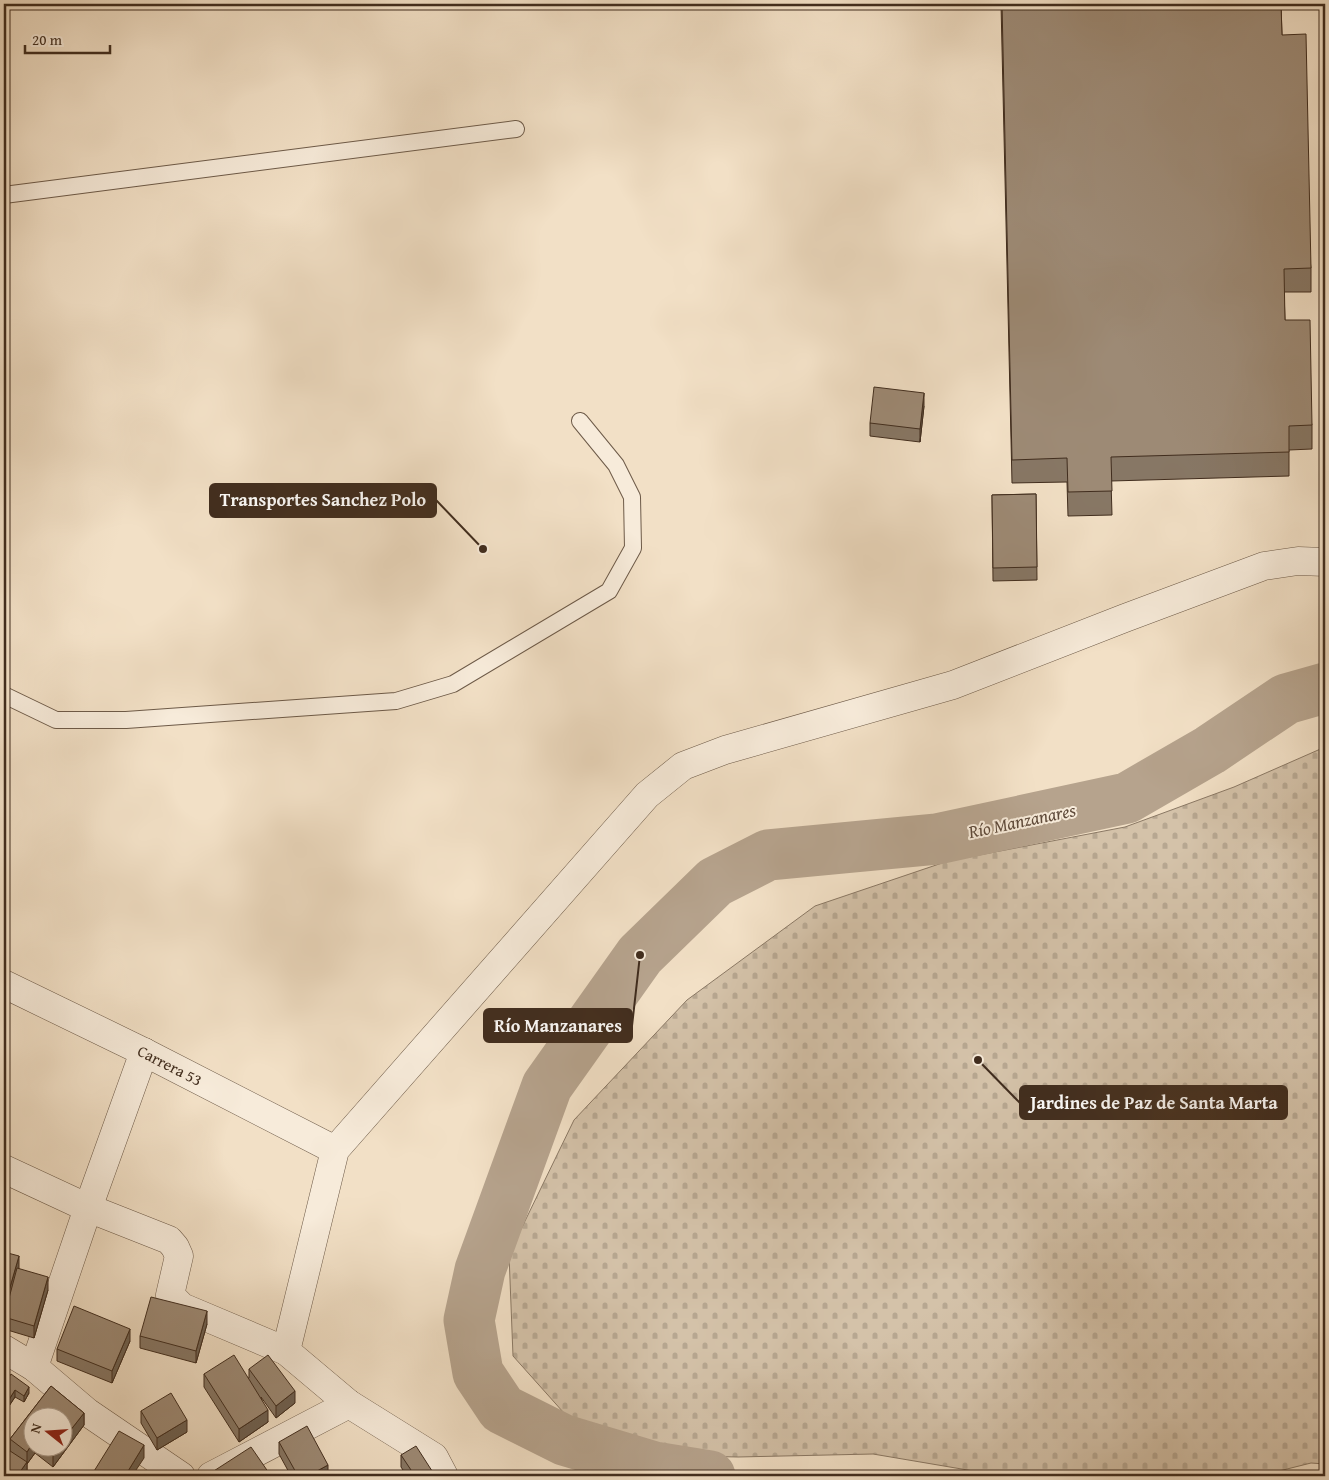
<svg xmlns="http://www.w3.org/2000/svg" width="1329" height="1480" viewBox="0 0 1329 1480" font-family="'Gentium Book Plus',serif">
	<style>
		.cemetery { fill: url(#cemetery-stones); stroke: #8a7864 }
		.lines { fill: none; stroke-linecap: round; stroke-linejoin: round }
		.river { stroke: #b6a38d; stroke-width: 51 }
		.service-casing { stroke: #6d5a48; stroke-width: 18 }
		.minor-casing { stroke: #6d5a48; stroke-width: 29 }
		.service { stroke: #f7ebda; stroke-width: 16 }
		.minor { stroke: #f7ebda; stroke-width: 28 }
		.wall { fill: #877765; stroke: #412d1e; fill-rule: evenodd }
		.shaded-wall { fill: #6e6152; stroke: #412d1e }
		.building { fill: #9d8a75; stroke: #412d1e }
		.labels { text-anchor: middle; stroke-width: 4; stroke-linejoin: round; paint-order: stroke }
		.street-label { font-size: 16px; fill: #412d1e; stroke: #f7ebda }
		.water-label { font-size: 18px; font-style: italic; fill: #5e4a3a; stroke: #f7ebda }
		.leader { fill: none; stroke: #412d1e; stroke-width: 2 }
		.callout-dot { fill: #412d1e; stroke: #f7ebda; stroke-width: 2 }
		.callout { fill: #412d1e; stroke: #412d1e; stroke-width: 2 }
		.callout-label { font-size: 18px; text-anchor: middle; font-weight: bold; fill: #fff }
	</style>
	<defs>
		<pattern id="cemetery-stones" width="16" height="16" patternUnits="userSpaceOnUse" patternTransform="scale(1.25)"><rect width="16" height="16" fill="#d4c2a9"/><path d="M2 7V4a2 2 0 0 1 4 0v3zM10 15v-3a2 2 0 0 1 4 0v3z" fill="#b7a791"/></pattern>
	</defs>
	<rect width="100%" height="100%" fill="#f2e0c6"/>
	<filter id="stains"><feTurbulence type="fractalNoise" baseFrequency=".004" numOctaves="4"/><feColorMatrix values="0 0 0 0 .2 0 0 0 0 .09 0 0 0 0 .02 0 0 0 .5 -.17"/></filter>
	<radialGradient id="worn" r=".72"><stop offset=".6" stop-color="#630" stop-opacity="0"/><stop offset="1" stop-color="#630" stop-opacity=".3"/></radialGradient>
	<path class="cemetery" d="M1325 747V1464L1311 1463 1259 1476H1003L873 1454 738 1457 642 1455 572 1422 513 1356 509 1254 574 1120 687 1000 815 906 948 861 1125 827 1234 787Z"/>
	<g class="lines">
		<path class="river" d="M710 1476 654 1467 564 1440 502 1409 478 1373 469 1320 480 1270 547 1086 640 955 715 882 768 855 937 839 1127 798 1210 750 1286 699 1325 688"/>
		<defs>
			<g id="service">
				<path d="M4 195 516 129"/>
				<path d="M4 695 56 720H126L396 701 453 684 609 591 633 548 632 497 616 465 580 421"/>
			</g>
			<g id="minor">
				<path d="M4 984 144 1052 335 1150"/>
				<path d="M4 1169 88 1208 169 1240 175 1247 179 1256 170 1295 182 1307 286 1351"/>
				<path d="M4 1349 34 1367 87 1412 181 1476"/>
				<path d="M34 1367 88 1208 144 1052"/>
				<path d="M211 1476 349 1404"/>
				<path d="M444 1476 434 1457 349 1404 286 1351 335 1150 647 795 683 766 725 750 953 685 1125 618 1264 566 1298 561 1325 562"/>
			</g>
		</defs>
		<use href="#service" class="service-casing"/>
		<use href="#minor" class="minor-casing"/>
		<use href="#service" class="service"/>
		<use href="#minor" class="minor"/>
	</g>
	<g class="wall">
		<path d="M1001 4H1281L1282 35 1311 268V292H1284L1285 320 1312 425V449L1289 450V476L1111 481 1112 515 1068 516 1067 482 1012 483Z"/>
		<path d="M924 406 920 442 870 436V423Z"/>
		<path d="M1036 494 1037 580 993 581 992 495Z"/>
		<path d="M4 1252 19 1269 48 1290 34 1338 4 1329Z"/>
		<path d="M207 1324 196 1363 140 1348V1336Z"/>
		<path d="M130 1341 112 1383 57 1361V1349Z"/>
		<path d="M4 1366 9 1377 29 1393 24 1402 15 1397 5 1412 4 1411Z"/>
		<path d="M249 1369 295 1403 276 1418 261 1397 268 1422 239 1442 204 1387V1374L249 1378Z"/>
		<path d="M51 1386 84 1413V1425L53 1467 35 1453 27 1464V1474L25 1476H4V1447L10 1451V1439ZM32 1418H62V1448H32Z"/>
		<path d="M141 1411 187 1432 157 1450 141 1423Z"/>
		<path d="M279 1442 328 1476H291L279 1454Z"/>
		<path d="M401 1455 434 1476H407L401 1467Z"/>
	</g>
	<g class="shaded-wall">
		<path d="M924 393V406L920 442V429Z"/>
		<path d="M19 1256V1274L6 1317V1301Z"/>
		<path d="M48 1277V1290L34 1338V1326Z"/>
		<path d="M207 1311V1324L196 1363V1351Z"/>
		<path d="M130 1329V1341L112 1383V1371Z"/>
		<path d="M9 1370V1382L4 1390V1377Z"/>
		<path d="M29 1387V1393L24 1402V1396Z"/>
		<path d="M15 1390V1397L5 1412V1406Z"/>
		<path d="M295 1391V1403L276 1418V1406Z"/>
		<path d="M268 1410V1422L239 1442V1429Z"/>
		<path d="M84 1413V1425L53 1467V1454L58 1448H62V1441Z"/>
		<path d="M187 1420V1432L157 1450V1438Z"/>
		<path d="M32 1444V1448H35V1453L27 1464V1452Z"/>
		<path d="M144 1445V1458L132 1476H125Z"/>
		<path d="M27 1462V1474L25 1476H17Z"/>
		<path d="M328 1465V1476H308Z"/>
	</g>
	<g class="building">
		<path d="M1002 4H1281L1282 35 1306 34 1311 268 1284 269 1285 320H1310L1312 425 1289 426V452L1111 457 1112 491 1068 492 1067 458 1012 460Z"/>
		<path d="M874 387 924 393 920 429 870 423Z"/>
		<path d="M1036 494 1037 567 993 568 992 495Z"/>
		<path d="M4 1252 19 1256 6 1301H4Z"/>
		<path d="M17 1268 48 1277 34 1326 4 1317Z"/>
		<path d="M151 1297 207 1311 196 1351 140 1336Z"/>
		<path d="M74 1306 130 1329 112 1371 57 1349Z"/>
		<path d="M234 1355 268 1410 239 1429 204 1374Z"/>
		<path d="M268 1355 295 1391 276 1406 249 1369Z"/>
		<path d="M4 1366 9 1370 4 1377Z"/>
		<path d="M11 1374 29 1387 24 1396 15 1390 5 1406 4 1405V1385Z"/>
		<path d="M51 1386 84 1413 62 1441V1418H32V1444L27 1452 10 1439Z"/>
		<path d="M171 1393 187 1420 157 1438 141 1411Z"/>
		<path d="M307 1426 328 1465 308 1476H298L279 1442Z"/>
		<path d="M119 1431 144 1445 125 1476H91Z"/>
		<path d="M416 1446 434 1474 430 1476H415L401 1455Z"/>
		<path d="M4 1447 27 1462 17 1476H4Z"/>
		<path d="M251 1447 271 1476H206Z"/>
		<path d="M44 1448H58L53 1454Z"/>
	</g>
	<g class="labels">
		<g class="street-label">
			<text transform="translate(170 1065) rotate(27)" y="6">Carrera 53</text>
		</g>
		<g class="water-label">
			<text transform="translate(1022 821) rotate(-12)" y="6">Río Manzanares</text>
		</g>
	</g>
	<path class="leader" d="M483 549L436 500M640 955L632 1026M978 1060L1020 1103"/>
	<g class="callout-dot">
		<circle cx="483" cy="549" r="5"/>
		<circle cx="640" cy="955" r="5"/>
		<circle cx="978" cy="1060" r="5"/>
	</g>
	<g class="callout">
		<rect x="210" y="484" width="226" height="33" rx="5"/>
		<rect x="484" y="1009" width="148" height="33" rx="5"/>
		<rect x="1020" y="1086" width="267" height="33" rx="5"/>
	</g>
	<g class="callout-label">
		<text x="323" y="506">Transportes Sanchez Polo</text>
		<text x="558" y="1032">Río Manzanares</text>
		<text x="1154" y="1109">Jardines de Paz de Santa Marta</text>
	</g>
	<rect width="1329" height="1480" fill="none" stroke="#f2e0c6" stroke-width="20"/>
	<rect x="5" y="5" width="1319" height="1470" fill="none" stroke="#412d1e" stroke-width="2.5"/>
	<rect x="10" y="10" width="1309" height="1460" fill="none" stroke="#412d1e"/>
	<g transform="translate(48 1432) rotate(287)"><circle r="24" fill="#f7ebda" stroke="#ae9f8f"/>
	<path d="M0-4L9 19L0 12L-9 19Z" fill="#8f2418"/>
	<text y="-8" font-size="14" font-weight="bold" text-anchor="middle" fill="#412d1e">N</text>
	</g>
	<path d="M25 45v8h85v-8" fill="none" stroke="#412d1e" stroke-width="2.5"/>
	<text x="32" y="45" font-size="15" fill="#412d1e" stroke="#f7ebda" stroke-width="4" paint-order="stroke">20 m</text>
	<rect width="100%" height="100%" filter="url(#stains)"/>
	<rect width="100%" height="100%" fill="url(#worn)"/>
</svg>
